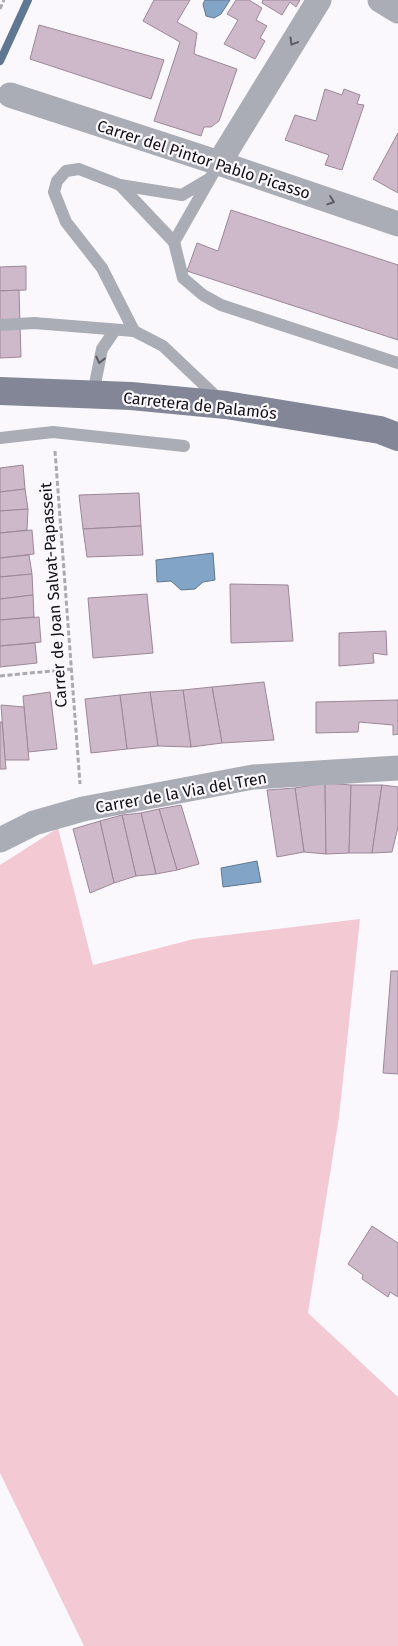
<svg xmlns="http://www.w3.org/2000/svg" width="398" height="1646" viewBox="0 0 398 1646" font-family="'Fira Sans',sans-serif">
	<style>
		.green { fill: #f3c9d4 }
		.water { fill: #82a4c7; stroke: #607791 }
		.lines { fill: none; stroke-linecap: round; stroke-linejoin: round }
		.stream { stroke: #607791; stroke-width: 8 }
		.building { fill: #ceb9ca; stroke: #9c8798 }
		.path { stroke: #aba8ae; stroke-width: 3; stroke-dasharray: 5 2.5; stroke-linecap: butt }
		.lane { stroke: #aaacb6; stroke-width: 12 }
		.street { stroke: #aaacb6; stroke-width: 25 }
		.secondary { stroke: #838696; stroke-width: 28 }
		.oneway { stroke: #5d5c65 }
		.labels { text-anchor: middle; stroke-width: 4.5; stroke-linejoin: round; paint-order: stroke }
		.street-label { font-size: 16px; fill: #100d14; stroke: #faf8fd }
	</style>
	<rect width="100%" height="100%" fill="#faf8fd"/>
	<path class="green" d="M58 828 93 965 194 939 360 919 339 1117 308 1313 398 1397V1646H84L0 1473V865Z"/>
	<g class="water">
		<path d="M205 0H230L221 14 214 18 206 16 203 4Z"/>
		<path d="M213 553 215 580 203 582 195 589 181 590 171 581 157 582 156 560Z"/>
		<path d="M257 861 261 882 223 887 221 868Z"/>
	</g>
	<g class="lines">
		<path class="stream" d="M0 61 28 0"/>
	</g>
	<g class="building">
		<path d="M154 0H190L177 22 197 33 194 54 237 69 219 121 211 127H204L201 136 154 121 180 42 143 21Z"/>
		<path d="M236 0H249L262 8 256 20 267 26 260 38 265 41 255 59 224 44 238 20 227 14Z"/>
		<path d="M263 0H300L296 7 290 2 282 15 262 3Z"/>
		<path d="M39 25 164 60 151 99 30 59Z"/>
		<path d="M325 89 342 95 344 89 360 95 357 104 364 105 342 170 325 165 329 155 285 140 295 115 316 121Z"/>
		<path d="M398 133V193L373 179Z"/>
		<path d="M231 210 398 265V340L187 271 197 243 218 251Z"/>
		<path d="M26 266V290L0 291V267Z"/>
		<path d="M19 290 21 357 0 358V291Z"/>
		<path d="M23 465 25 489 0 492V468Z"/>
		<path d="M25 489 28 509 0 511V492Z"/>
		<path d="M139 493 141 526 83 529 79 495Z"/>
		<path d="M28 509 27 530 0 533V511Z"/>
		<path d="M141 526 143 555 87 557 83 529Z"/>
		<path d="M32 530 34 554 0 558V533Z"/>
		<path d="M29 555 32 574 0 577V558Z"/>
		<path d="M32 574 33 595 0 599V577Z"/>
		<path d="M230 584 288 585 293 641 231 643Z"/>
		<path d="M147 594 153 653 93 658 88 598Z"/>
		<path d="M33 595 34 617 0 620V599Z"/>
		<path d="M39 617 41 642 0 646V620Z"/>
		<path d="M386 631 387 655 373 653 374 663 339 666V633Z"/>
		<path d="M35 643 37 663 0 667V646Z"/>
		<path d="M264 682 274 740 222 743 212 687Z"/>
		<path d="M212 687 222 743 191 747 183 690Z"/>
		<path d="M183 690 191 747 158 746 150 692Z"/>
		<path d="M50 692 57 749 28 752 23 696Z"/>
		<path d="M150 692 158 746 127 749 120 695Z"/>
		<path d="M120 695 127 749 91 753 85 699Z"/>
		<path d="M398 700V734L393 735V725L359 722 358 732 316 733V702Z"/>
		<path d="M1 705 24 707 29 760H5Z"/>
		<path d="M0 722H2L6 769H0Z"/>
		<path d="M325 783 326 854 304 852 295 788Z"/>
		<path d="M325 783 351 785 349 853 326 854Z"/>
		<path d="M351 785H382L372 853H349Z"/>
		<path d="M382 785 398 787V827L392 852 372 853Z"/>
		<path d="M295 788 304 852 277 857 267 790Z"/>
		<path d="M181 805 199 864 177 870 159 809Z"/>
		<path d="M159 809 177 870 156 874 141 813Z"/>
		<path d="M141 813 156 874 136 876 122 815Z"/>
		<path d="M122 815 136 876 114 883 100 821Z"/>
		<path d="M100 821 114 883 90 893 73 829Z"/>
		<path d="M391 971H398V1074L383 1073Z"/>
		<path d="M372 1226 398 1243V1297L390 1292 388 1297 362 1279 363 1275 348 1264Z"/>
	</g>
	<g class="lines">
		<g class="path">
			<path d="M0 9 4 0"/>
			<path d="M55 451 80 784"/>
			<path d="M0 676 72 669"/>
		</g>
		<g class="lane">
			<path d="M120 185 182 195 209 179"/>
			<path d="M174 242 183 278 203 295 221 305 398 363"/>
			<path d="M0 325 34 323 134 331 163 346 222 402"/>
			<path d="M134 331 102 268 66 222 54 192 57 181 66 171 79 169 120 185 174 242 219 163"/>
			<path d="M93 394 102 349 115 330"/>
			<path d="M0 438 53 432 184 446"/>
		</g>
		<g class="street">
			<path d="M380 0 398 11"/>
			<path d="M10 95 219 163 398 224"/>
			<path d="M219 163 319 0"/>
			<path d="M0 840 34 823 83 809 253 777 398 768"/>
		</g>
		<path class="secondary" d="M0 391 131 396 226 405 380 430 398 437"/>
	</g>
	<defs><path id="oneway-chevron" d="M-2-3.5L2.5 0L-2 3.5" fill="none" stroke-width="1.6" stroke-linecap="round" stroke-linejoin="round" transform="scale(1.25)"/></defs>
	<g class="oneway">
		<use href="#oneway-chevron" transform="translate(293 42) rotate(121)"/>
		<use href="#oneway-chevron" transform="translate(331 201) rotate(19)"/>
		<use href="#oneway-chevron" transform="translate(100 360) rotate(102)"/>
	</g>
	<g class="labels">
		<g class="street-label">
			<text transform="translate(204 159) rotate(18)" y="6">Carrer del Pintor Pablo Picasso</text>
			<text transform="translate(200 405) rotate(6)" y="6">Carretera de Palamós</text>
			<text transform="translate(53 595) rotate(-94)" y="6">Carrer de Joan Salvat-Papasseit</text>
			<text transform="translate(181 792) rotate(-10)" y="6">Carrer de la Via del Tren</text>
		</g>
	</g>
</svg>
